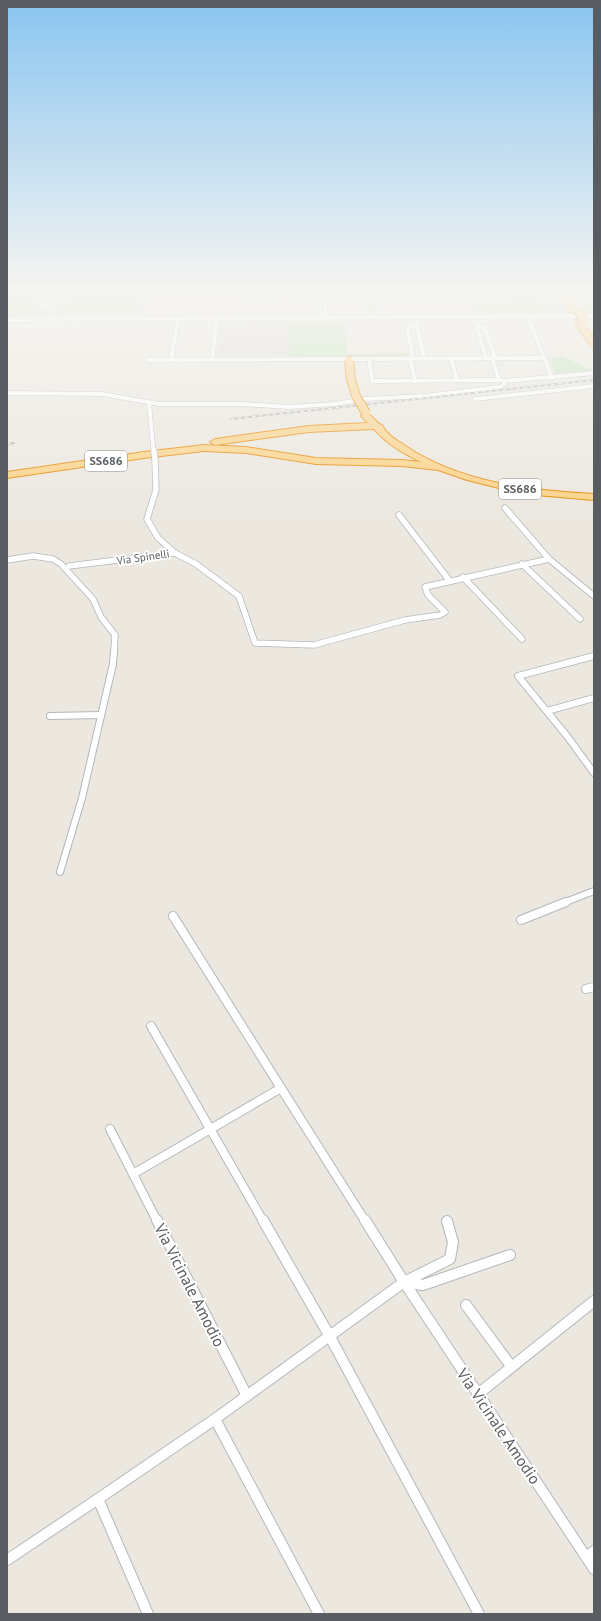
<svg xmlns="http://www.w3.org/2000/svg" width="601" height="1621" viewBox="0 0 601 1621" font-family="'PT Sans',sans-serif">
	<style>
		.industrial { fill: #dddad4 }
		.green { fill: #c0e3bc }
		.lines { fill: none; stroke-linecap: round; stroke-linejoin: round }
		.street-far4-casing { stroke: #b3b7bb; stroke-width: 5 }
		.street-far3-casing { stroke: #b3b7bb; stroke-width: 7 }
		.street-far2-casing { stroke: #b3b7bb; stroke-width: 8 }
		.street-far1-casing { stroke: #b3b7bb; stroke-width: 10 }
		.street-casing { stroke: #b3b7bb; stroke-width: 12 }
		.highway-casing { stroke: #e88904; stroke-width: 2 }
		.street-far4 { stroke: #fff; stroke-width: 4 }
		.street-far3 { stroke: #fff; stroke-width: 5.5 }
		.street-far2 { stroke: #fff; stroke-width: 6 }
		.street-far1 { stroke: #fff; stroke-width: 8 }
		.street { stroke: #fff; stroke-width: 10 }
		.highway { fill: #fbd287; fill-rule: evenodd }
		.rail-casing { stroke: #b1b2b2; stroke-width: 2 }
		.rail { stroke: #fff; stroke-width: 1; stroke-dasharray: 3.5; stroke-linecap: butt }
		.street-bridge-far1-casing { stroke: #b3b7bb; stroke-width: 5; stroke-linecap: butt }
		.street-bridge-casing { stroke: #b3b7bb; stroke-width: 7; stroke-linecap: butt }
		.highway-bridge-casing { stroke: #e88904; stroke-width: 10; stroke-linecap: butt }
		.street-bridge-far1 { stroke: #fff; stroke-width: 4 }
		.street-bridge { stroke: #fff; stroke-width: 5.5 }
		.highway-bridge { stroke: #fbd287; stroke-width: 8 }
		.labels { text-anchor: middle; stroke-width: 4; stroke-linejoin: round; paint-order: stroke }
		.far-street-label { font-size: 11px; fill: #595d61; stroke: #fff }
		.shield { fill: #fff; stroke: #8b8e90; stroke-width: 1 }
		.shield-label { font-size: 12px; font-weight: bold; fill: #595d61 }
		.near-street-label { font-size: 16px; fill: #595d61; stroke: #fff }
	</style>
	<rect width="100%" height="100%" fill="#ece8e0"/>
	<path class="industrial" d="M220 323H288L289 355 217 356Z"/>
	<g class="green">
		<path d="M7 293H144L143 299H145L141 315H51L53 309 66 296 65 295 58 294 54 295 53 300 39 301 37 309H50L49 315 7 316Z"/>
		<path d="M327 293H387L388 297H329Z"/>
		<path d="M389 293H468L469 297H389Z"/>
		<path d="M475 293H537L539 299 536 300H548L555 314 477 315 473 301H506L505 299H476Z"/>
		<path d="M549 293H560L570 314H559Z"/>
		<path d="M571 293H585L586 296 585 293H594V300H588L594 313H583Z"/>
		<path d="M366 298H378L380 311 376 313H368Z"/>
		<path d="M344 322 347 354H352V357H289L288 323Z"/>
		<path d="M408 353 409 356 353 357V354Z"/>
		<path d="M561 356 594 371 556 375 549 359Z"/>
	</g>
	<g class="lines">
		<defs>
			<g id="street-far4">
				<path d="M319 293 320 318"/>
				<path d="M324 293 326 318"/>
				<path d="M147 297 325 296"/>
				<path d="M528 317 552 378"/>
				<path d="M7 320 594 316"/>
				<path d="M416 322 424 358"/>
				<path d="M410 358 415 381"/>
				<path d="M413 358 407 327 417 326"/>
				<path d="M451 358 457 380"/>
				<path d="M486 358 477 328 478 326 485 328 495 358"/>
				<path d="M369 359 372 381 499 380 492 358"/>
				<path d="M147 360 543 358"/>
				<path d="M171 360 178 319"/>
				<path d="M212 360 217 319"/>
				<path d="M499 380 504 381 594 373"/>
				<path d="M7 393 102 394 159 404H242L289 407 335 404 365 399 425 396 500 387 504 384V381"/>
				<path d="M475 399 594 386"/>
				<path d="M149 403 153 446"/>
			</g>
			<g id="street-far3">
				<path d="M155 460 156 490 147 519 158 538 175 553 196 564 239 596 255 643 314 645 405 620 440 615 445 612 428 595 425 587 549 559"/>
				<path d="M505 508 549 559 594 596"/>
				<path d="M399 515 449 580"/>
				<path d="M7 560 33 556 53 559 61 564 93 599 101 617 115 635 114 652"/>
				<path d="M522 564 580 619"/>
				<path d="M69 566 175 553"/>
				<path d="M463 577 522 639"/>
			</g>
			<g id="street-far2">
				<path d="M594 656 518 676 567 736 594 773"/>
				<path d="M547 711 594 698"/>
				<path d="M50 716 101 715"/>
				<path d="M60 872 82 798 113 664 114 651"/>
				<path d="M563 903 594 891"/>
			</g>
			<g id="street-far1">
				<path d="M173 916 281 1088"/>
				<path d="M521 920 566 902"/>
				<path d="M586 989 594 987"/>
				<path d="M151 1026 263 1221"/>
				<path d="M110 1129 157 1221"/>
				<path d="M133 1174 281 1088 365 1221"/>
			</g>
			<g id="street">
				<path d="M157 1220 247 1396"/>
				<path d="M263 1220 329 1335 479 1614"/>
				<path d="M365 1220 404 1282 423 1285 510 1255"/>
				<path d="M404 1282 594 1569"/>
				<path d="M466 1305 511 1366"/>
				<path d="M478 1394 594 1301"/>
				<path d="M215 1419 319 1614"/>
				<path d="M586 1557 594 1551"/>
				<path d="M7 1560 98 1499"/>
				<path d="M148 1614 98 1499 215 1419 404 1282 450 1259 453 1242 447 1221"/>
			</g>
			<g id="highway">
				<path d="M559 293H567L575 310 574 312H568Z"/>
				<path d="M575 320H581L594 338V346H591L575 324Z"/>
				<path d="M349 356 353 359 355 380 360 396 356 399 352 396 347 380 345 359Z"/>
				<path d="M366 413C373 415 375 423 382 425 386 434 395 439 404 445 458 482 530 491 594 494V500L536 495 503 489 467 480 438 470 402 466 316 464 246 453 204 451 144 458 7 478V472L144 452 204 445 246 447 316 458 402 460 421 462C404 454 387 444 374 429L309 432 215 445 210 442 215 439 309 426 368 423 361 416Z"/>
			</g>
		</defs>
		<use href="#street-far4" class="street-far4-casing"/>
		<use href="#street-far3" class="street-far3-casing"/>
		<use href="#street-far2" class="street-far2-casing"/>
		<use href="#street-far1" class="street-far1-casing"/>
		<use href="#street" class="street-casing"/>
		<use href="#highway" class="highway-casing"/>
		<use href="#street-far4" class="street-far4"/>
		<use href="#street-far3" class="street-far3"/>
		<use href="#street-far2" class="street-far2"/>
		<use href="#street-far1" class="street-far1"/>
		<use href="#street" class="street"/>
		<use href="#highway" class="highway"/>
		<defs>
			<g id="rail">
				<path d="M231 419 594 380"/>
				<path d="M7 444 14 443"/>
			</g>
		</defs>
		<use href="#rail" class="rail-casing"/>
		<use href="#rail" class="rail"/>
		<defs>
			<path id="street-bridge-far1" d="M153 446 154 452"/>
			<path id="street-bridge" d="M154 451 155 460"/>
			<g id="highway-bridge">
				<path d="M577 309 584 322"/>
				<path d="M356 396 366 413"/>
			</g>
		</defs>
		<use href="#street-bridge-far1" class="street-bridge-far1-casing"/>
		<use href="#street-bridge" class="street-bridge-casing"/>
		<use href="#highway-bridge" class="highway-bridge-casing"/>
		<use href="#street-bridge-far1" class="street-bridge-far1"/>
		<use href="#street-bridge" class="street-bridge"/>
		<use href="#highway-bridge" class="highway-bridge"/>
	</g>
	<linearGradient id="sky" x2="0" y2="1"><stop stop-color="#8ac5f1"/><stop offset="0.56" stop-color="#f6f5f1"/><stop offset="1" stop-color="#f6f5f1" stop-opacity="0"/></linearGradient>
	<rect width="601" height="520" fill="url(#sky)"/>
	<g class="labels">
		<g class="far-street-label">
			<text transform="translate(143 557) rotate(-8)" y="4">Via Spinelli</text>
		</g>
		<g class="shield">
			<rect x="85" y="451" width="42" height="20" rx="3"/>
			<rect x="499" y="479" width="42" height="20" rx="3"/>
		</g>
		<g class="shield-label">
			<text x="106" y="465">SS686</text>
			<text x="520" y="493">SS686</text>
		</g>
		<g class="near-street-label">
			<text transform="translate(190 1285) rotate(63)" y="6">Via Vicinale Amodio</text>
			<text transform="translate(499 1426) rotate(56)" y="6">Via Vicinale Amodio</text>
		</g>
	</g>
	<rect width="601" height="1621" fill="none" stroke="#595d61" stroke-width="16"/>
</svg>
